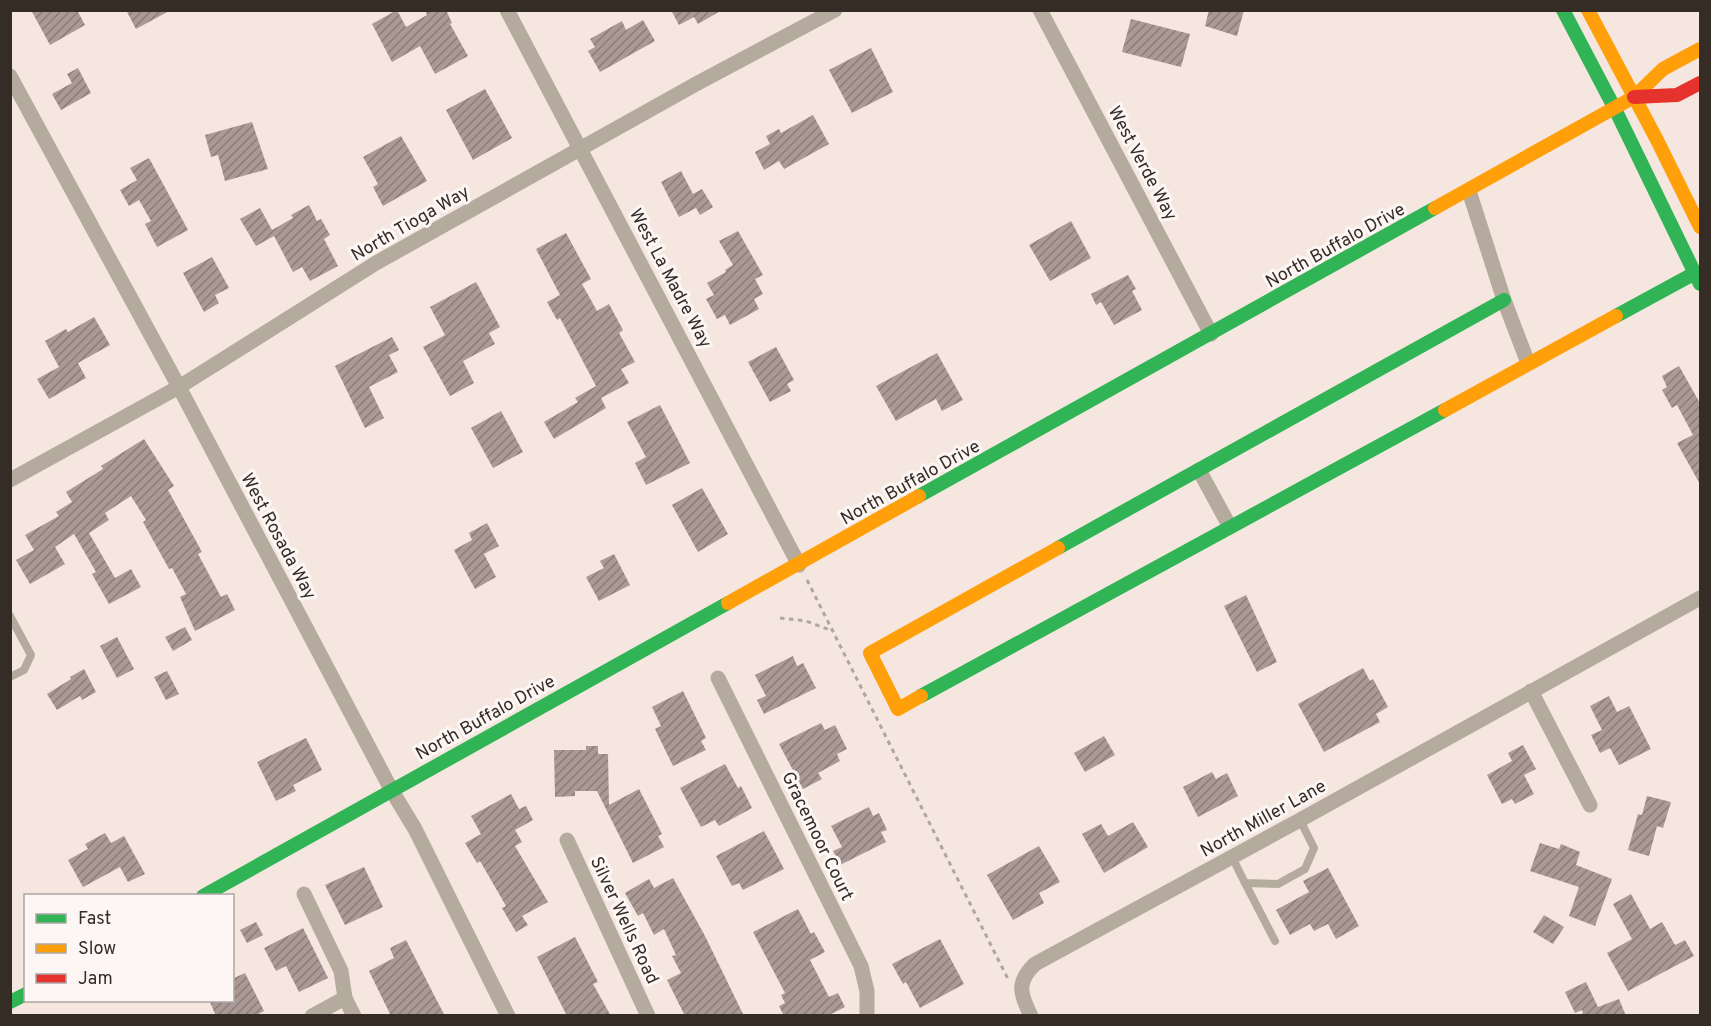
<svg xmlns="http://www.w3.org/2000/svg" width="1711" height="1026" viewBox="0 0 1711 1026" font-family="Overpass,sans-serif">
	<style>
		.building { fill: url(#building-hatch) }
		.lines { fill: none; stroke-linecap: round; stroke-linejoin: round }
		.path { stroke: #afa69d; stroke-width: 3; stroke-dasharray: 4.5 4.5; stroke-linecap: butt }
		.lane { stroke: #b4aa9e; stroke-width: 8 }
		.street { stroke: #b4aa9e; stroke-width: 15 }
		.fast { stroke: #30b455; stroke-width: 14 }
		.slow { stroke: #ff9f0a; stroke-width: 14 }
		.jam { stroke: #e5322d; stroke-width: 14 }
		.labels { text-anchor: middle; stroke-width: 6; stroke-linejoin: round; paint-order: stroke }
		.street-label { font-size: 18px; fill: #352c26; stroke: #fcf7f4 }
	</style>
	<defs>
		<pattern id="building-hatch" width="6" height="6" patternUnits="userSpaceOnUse" patternTransform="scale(1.5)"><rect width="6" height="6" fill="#ab9996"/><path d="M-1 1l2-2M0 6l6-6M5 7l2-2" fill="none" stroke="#8c7d7a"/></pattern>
	</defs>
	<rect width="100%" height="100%" fill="#f5e7df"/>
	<g class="building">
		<path d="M31 10H77L85 25 50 45Z"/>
		<path d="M126 10H171L136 29Z"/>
		<path d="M397 10 406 27 427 15 425 10H446L452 23 450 24 468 56 435 74 420 46 392 62 372 24Z"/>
		<path d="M671 10H722L698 24 694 17 679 25Z"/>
		<path d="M1209 10H1244L1237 36 1205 26Z"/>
		<path d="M1131 19 1190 34 1181 67 1122 52Z"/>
		<path d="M643 20 655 41 600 72 588 51 595 47 590 39 622 21 626 30Z"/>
		<path d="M871 48 893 92 852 113 829 70Z"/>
		<path d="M78 68 91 93 61 110 52 94 72 83 67 74Z"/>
		<path d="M485 89 512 138 473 160 446 110Z"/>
		<path d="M813 115 829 144 784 169 779 161 764 170 755 152 770 144 766 136 779 129 781 133Z"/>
		<path d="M252 122 268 169 225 181 218 155 211 157 205 135Z"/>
		<path d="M401 136 427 181 383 206 373 187 378 184 363 157Z"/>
		<path d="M149 158 188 230 157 247 145 224 151 221 139 200 129 206 120 190 137 180 130 168Z"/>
		<path d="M681 171 693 194 702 189 713 207 700 215 696 208 679 217 661 182Z"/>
		<path d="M309 205 317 221 321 219 330 235 324 239 338 266 310 281 302 267 293 272 274 236 256 246 240 219 260 208 272 230 293 218 291 215Z"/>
		<path d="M1071 221 1091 258 1050 281 1029 245Z"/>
		<path d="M738 231 763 275 755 279 763 294 754 299 759 309 730 325 725 315 717 319 706 299 714 295 707 283 726 272 725 270 733 265 719 241Z"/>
		<path d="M566 233 591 279 582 284 597 311 609 304 623 330 619 333 635 362 621 369 629 383 601 398 606 408 554 439 544 422 578 402 575 398 596 386 560 318 557 320 547 302 560 295 536 249Z"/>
		<path d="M212 257 229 288 215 295 219 303 204 312 183 273Z"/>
		<path d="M1128 275 1136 289 1132 291 1142 310 1114 325 1101 302 1096 305 1091 294Z"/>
		<path d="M476 282 500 327 489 333 495 344 463 361 474 383 450 396 423 347 445 335 430 307Z"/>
		<path d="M94 317 110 345 78 363 86 378 49 399 37 379 59 367 45 341 66 329 68 332Z"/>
		<path d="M392 337 399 350 389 355 398 372 369 387 384 418 365 428 335 366Z"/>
		<path d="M776 347 794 380 787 384 791 391 770 402 748 362Z"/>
		<path d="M937 353 963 400 942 411 936 399 896 421 876 386Z"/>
		<path d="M1679 366 1701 405V486L1677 443 1693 435 1677 405 1672 408 1662 390 1667 387 1662 376Z"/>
		<path d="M660 405 690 463 646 485 635 463 646 457 627 422Z"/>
		<path d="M501 411 523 452 493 468 471 428Z"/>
		<path d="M144 439 174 486 168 490 202 552 198 554 221 597 227 594 235 610 195 631 180 597 186 594 172 568 169 569 143 522 146 520 131 496 105 513 109 520 89 533 115 578 131 569 141 587 109 604 92 574 96 572 74 534 55 547 65 564 30 584 16 560 34 550 25 535 59 516 56 512 72 502 66 492 103 469 101 466Z"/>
		<path d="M702 488 728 534 698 552 672 505Z"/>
		<path d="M487 523 499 546 484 554 496 577 475 589 454 550 472 540 469 533Z"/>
		<path d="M614 554 630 585 599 601 586 577 604 568 600 561Z"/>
		<path d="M1246 595 1277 662 1257 672 1224 606Z"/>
		<path d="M185 627 192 640 173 651 165 637Z"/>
		<path d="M117 637 134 669 117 678 100 646Z"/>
		<path d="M793 656 797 666 803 663 816 688 764 714 757 700 766 696 755 675Z"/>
		<path d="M1363 668 1370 681 1373 679 1388 707 1376 714 1380 722 1324 752 1298 704Z"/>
		<path d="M84 669 96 692 82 700 80 696 57 710 47 694 71 679 70 677Z"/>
		<path d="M167 671 179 694 166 700 154 677Z"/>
		<path d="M683 691 706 738 701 741 706 750 673 766 655 729 661 726 652 707Z"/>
		<path d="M1609 696 1617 712 1629 706 1651 749 1619 765 1610 748 1600 753 1591 735 1602 730 1590 706Z"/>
		<path d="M821 723 825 730 835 725 847 749 837 754 840 761 818 773 822 779 803 789 779 744Z"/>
		<path d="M1104 736 1115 755 1085 772 1074 753Z"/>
		<path d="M306 738 322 770 293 785 296 791 276 801 257 762Z"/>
		<path d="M1523 745 1536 769 1524 775 1534 794 1515 804 1512 799 1502 804 1487 775 1512 761 1508 753Z"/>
		<path d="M586 746H598V754H608L609 805 639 789 662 834 658 836 664 847 633 863 597 791H575V796L555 797 554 750H586Z"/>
		<path d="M725 764 738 788 741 786 752 808 719 826 715 820 701 827 680 788Z"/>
		<path d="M1212 772 1216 779 1227 773 1238 796 1198 817 1183 787Z"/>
		<path d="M511 794 519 809 526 806 533 820 515 830 522 842 515 846 548 902 522 916 528 925 516 932 502 908 506 906 480 861 477 863 465 843 481 834 471 816Z"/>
		<path d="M1647 796 1671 802 1663 828 1657 826 1649 856 1628 850 1638 814 1642 815Z"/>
		<path d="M869 807 873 816 879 813 887 830 881 832 886 842 840 865 833 851 842 847 831 826Z"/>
		<path d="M1133 822 1148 847 1104 873 1082 834 1101 824 1108 836Z"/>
		<path d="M764 831 784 869 743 890 739 883 732 886 716 856Z"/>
		<path d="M105 833 111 843 124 836 145 874 128 882 120 867 83 887 68 860 88 849 85 844Z"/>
		<path d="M1540 843 1559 849 1561 844 1580 852 1576 865 1612 879 1595 926 1569 916 1579 887 1530 871Z"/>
		<path d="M1039 846 1060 882 1039 893 1044 903 1013 920 987 875Z"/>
		<path d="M364 867 383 907 345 925 325 885Z"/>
		<path d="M1328 868 1359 926 1336 939 1328 924 1314 931 1310 924 1290 935 1276 910 1309 892 1303 881Z"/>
		<path d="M673 878 705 936 744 1016H685L667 980 681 973 672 956 676 955 664 929 654 935 643 913 638 916 625 893 649 879 654 888Z"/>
		<path d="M1631 894 1650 929 1662 922 1675 945 1685 940 1694 956 1628 991 1607 953 1632 939 1613 904Z"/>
		<path d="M798 909 811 934 814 932 825 952 810 960 829 997 838 993 845 1007 827 1016H784L779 1006 785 1003 781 995 785 993 753 932Z"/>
		<path d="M1544 915 1564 927 1553 944 1533 932Z"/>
		<path d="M256 922 263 935 247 943 240 930Z"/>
		<path d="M303 928 328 978 299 992 286 966 276 971 264 948Z"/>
		<path d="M575 937 598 982 593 984 611 1016H567L537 957Z"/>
		<path d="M940 939 964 984 920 1008 906 982 903 984 892 964Z"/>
		<path d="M406 940 435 997 445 1016H391L369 971 394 958 390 948Z"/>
		<path d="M245 973 264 1011 255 1016H216L209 1000H232V979Z"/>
		<path d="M1586 982 1598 1007 1619 999 1626 1016H1579L1583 1013 1582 1010 1575 1013 1565 992Z"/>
	</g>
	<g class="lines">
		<g class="path">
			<path d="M807 580 1009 981"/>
			<path d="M780 618 806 621 830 630"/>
		</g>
		<g class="lane">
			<path d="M10 616 31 655 24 670 10 677"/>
			<path d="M1232 857 1245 883 1278 884 1305 869 1314 848 1300 820"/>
			<path d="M1245 883 1275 941"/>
		</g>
		<g class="street">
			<path d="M507 10 799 565"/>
			<path d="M1040 10 1211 334"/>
			<path d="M10 76 179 387 392 791 415 829 508 1016"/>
			<path d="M1469 191 1504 300 1528 363"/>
			<path d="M1199 470 1230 527"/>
			<path d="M10 480 179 387 376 263 696 84 835 10"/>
			<path d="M718 678 861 966 867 991V1016"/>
			<path d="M1531 691 1590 805"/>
			<path d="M567 840 648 1016"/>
			<path d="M304 894 341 971 345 998"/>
			<path d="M312 1016 345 998 354 1016"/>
			<path d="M1031 1016C1020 994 1016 982 1035 964L1300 820 1700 598"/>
		</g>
		<g class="fast">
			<path d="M1563 10 1615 109 1700 284"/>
			<path d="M1616 316 1695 273"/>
			<path d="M919 496 1435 208"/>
			<path d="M1058 548 1504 300"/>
			<path d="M921 696 1445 410"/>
			<path d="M203 896 728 603"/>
			<path d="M10 1002 26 994"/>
		</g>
		<g class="slow">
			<path d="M1588 10 1657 140 1700 227"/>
			<path d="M1435 208 1634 97 1663 69 1700 49"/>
			<path d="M1445 410 1616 316"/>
			<path d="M728 603 919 496"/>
			<path d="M921 696 898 709 870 653 1058 548"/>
		</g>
		<path class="jam" d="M1634 97 1677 95 1700 83"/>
	</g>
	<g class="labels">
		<g class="street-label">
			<text transform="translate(1143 163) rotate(62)" y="6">West Verde Way</text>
			<text transform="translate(410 223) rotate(-30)" y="6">North Tioga Way</text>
			<text transform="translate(1335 245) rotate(-29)" y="6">North Buffalo Drive</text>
			<text transform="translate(671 278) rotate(62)" y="6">West La Madre Way</text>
			<text transform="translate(910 482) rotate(-29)" y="6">North Buffalo Drive</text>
			<text transform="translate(279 536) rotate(62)" y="6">West Rosada Way</text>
			<text transform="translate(485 717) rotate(-29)" y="6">North Buffalo Drive</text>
			<text transform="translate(1263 818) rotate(-29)" y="6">North Miller Lane</text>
			<text transform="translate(818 836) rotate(64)" y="6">Gracemoor Court</text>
			<text transform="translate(625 920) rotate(65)" y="6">Silver Wells Road</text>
		</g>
	</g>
	<rect width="1711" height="1026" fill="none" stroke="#352c26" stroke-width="24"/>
	<rect x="24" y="894" width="210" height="108" fill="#fcf7f4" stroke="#aca6a2" stroke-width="1.5"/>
	<rect x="36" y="914" width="30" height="9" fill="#30b455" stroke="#aca6a2" stroke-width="1.5"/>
	<text x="78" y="924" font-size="18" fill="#352c26">Fast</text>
	<rect x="36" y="944" width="30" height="9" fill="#ff9f0a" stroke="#aca6a2" stroke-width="1.5"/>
	<text x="78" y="954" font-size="18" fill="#352c26">Slow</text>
	<rect x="36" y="974" width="30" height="9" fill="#e5322d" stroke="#aca6a2" stroke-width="1.5"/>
	<text x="78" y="984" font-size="18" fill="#352c26">Jam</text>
</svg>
